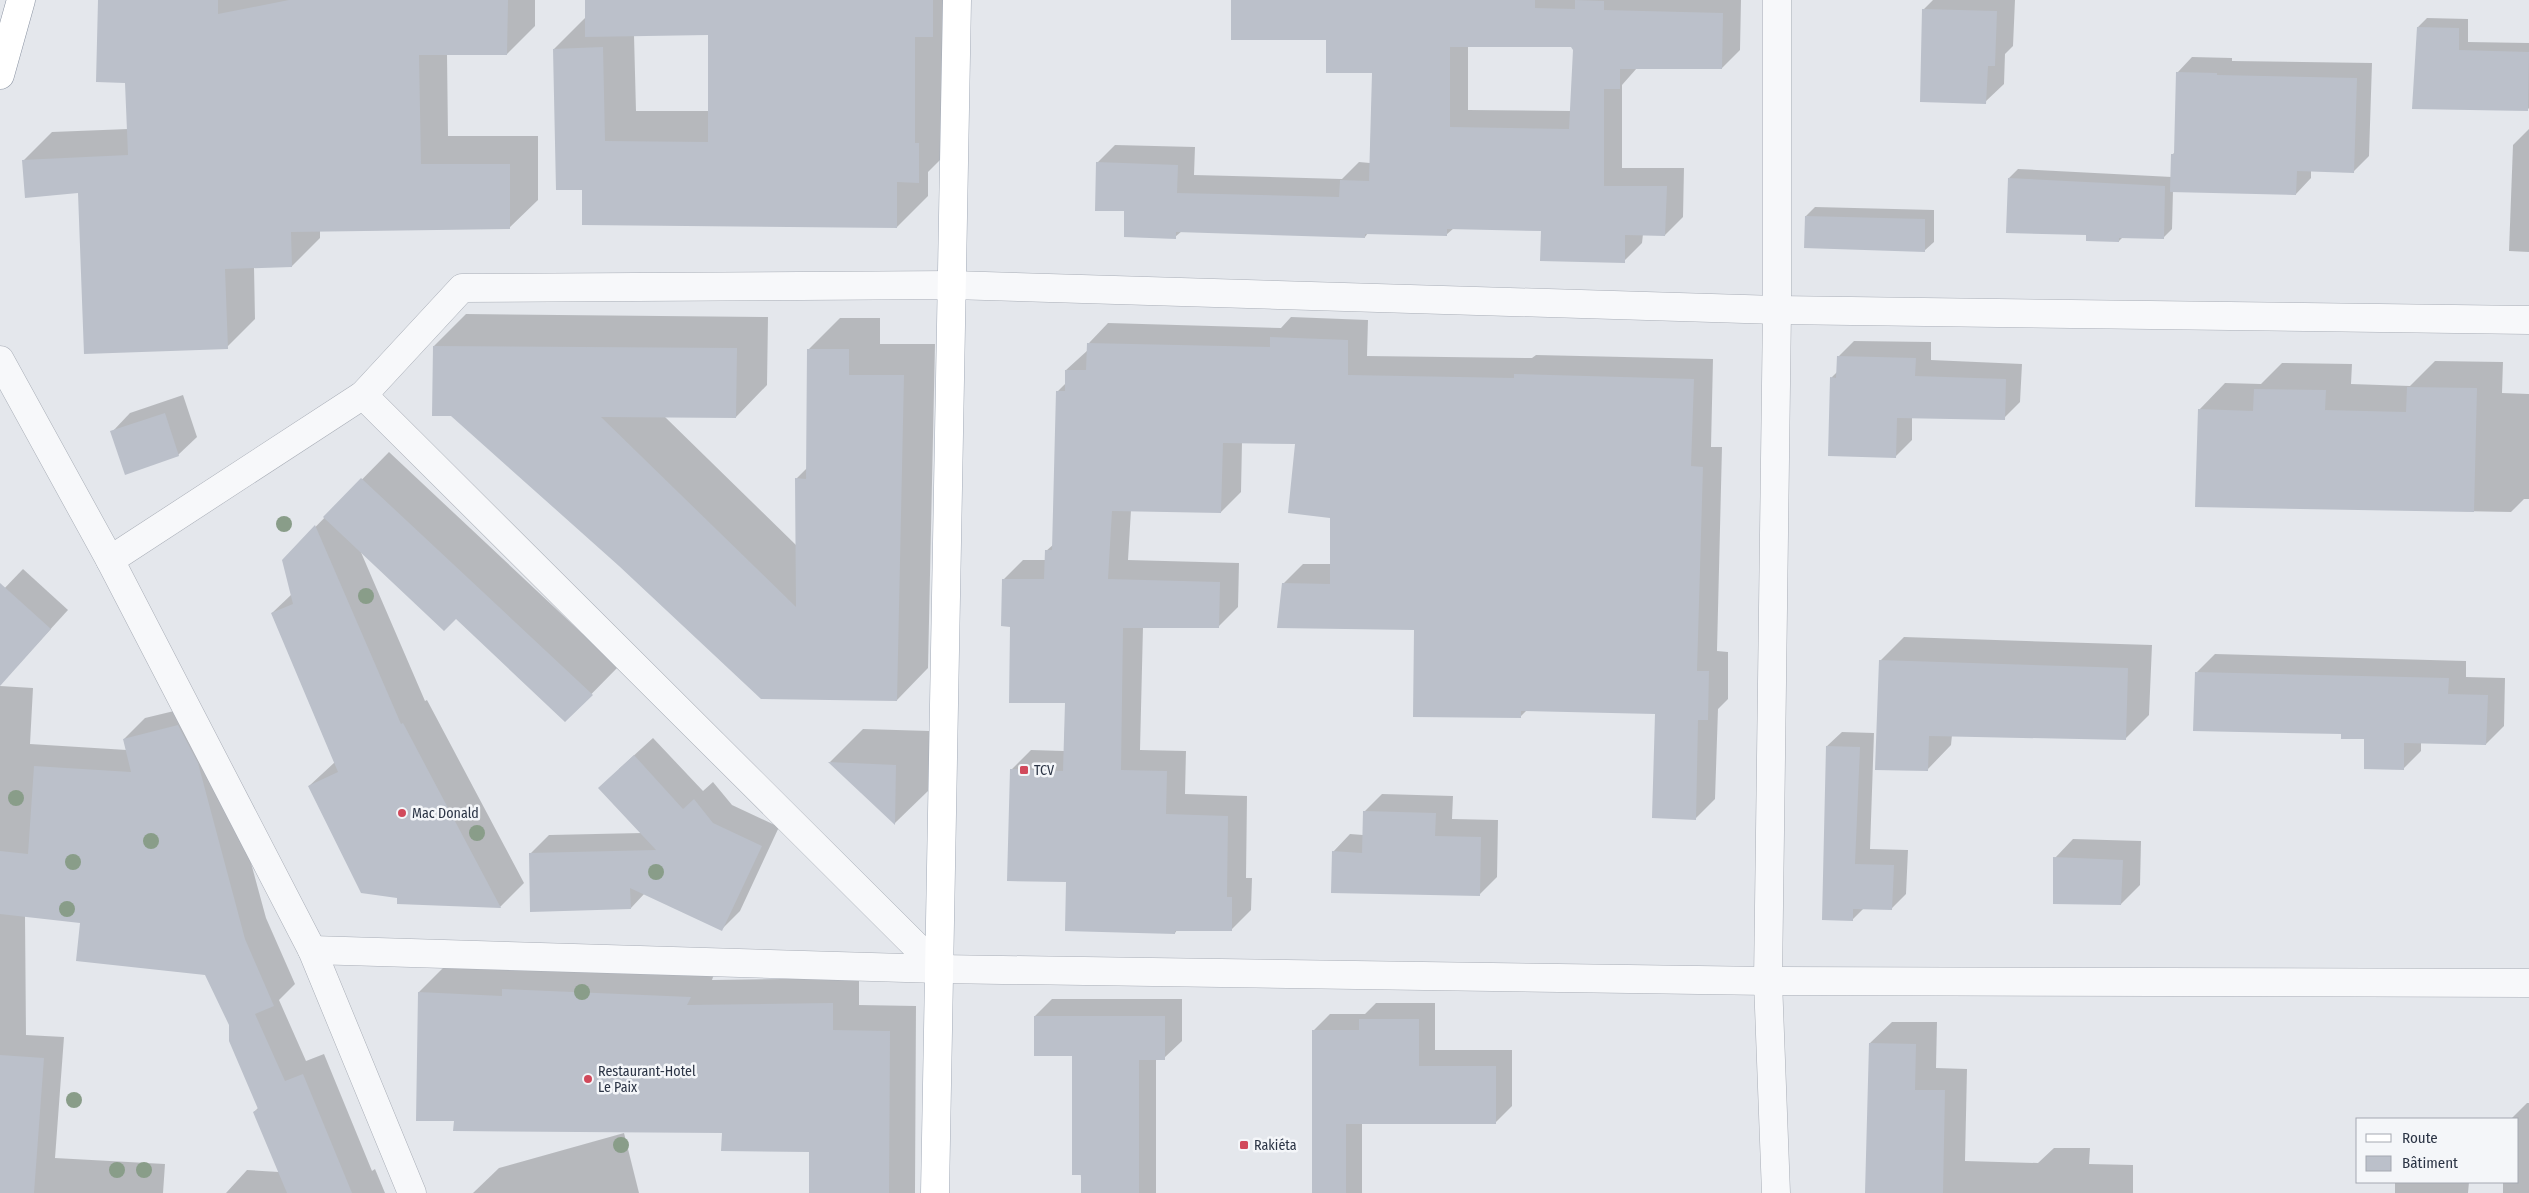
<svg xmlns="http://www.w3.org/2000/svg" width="2529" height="1193" viewBox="0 0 2529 1193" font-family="'Fira Sans Condensed',sans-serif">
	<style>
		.shadow { fill: #0003; fill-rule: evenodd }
		.building { fill: #bbc0ca; fill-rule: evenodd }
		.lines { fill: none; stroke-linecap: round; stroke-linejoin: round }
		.minor-casing { stroke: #a9aeb7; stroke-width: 29 }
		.major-casing { stroke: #a3abb8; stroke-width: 29 }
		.highway-casing { stroke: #8b94a3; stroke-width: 29 }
		.minor { stroke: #f7f8fa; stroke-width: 28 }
		.major { stroke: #fff; stroke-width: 28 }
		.highway { stroke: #fff; stroke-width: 28 }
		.tree { fill: #899d89 }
		.poi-dot { fill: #d1495b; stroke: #f4f6f9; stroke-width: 2 }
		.labels { text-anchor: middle; stroke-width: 5; stroke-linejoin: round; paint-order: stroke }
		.poi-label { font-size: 14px; fill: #2b3445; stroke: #f4f6f9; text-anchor: start }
	</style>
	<rect width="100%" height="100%" fill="#e4e7ec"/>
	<g class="shadow">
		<path d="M100 0H535V26L507 54H447L448 136H538V200L509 228 320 231V238L292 266 254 267 255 319 227 347 80 192 24 160 52 132 128 129 127 82Z"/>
		<path d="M586 0H964L950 150 928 172V196L897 227 584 189 554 49 585 18ZM709 33V111H636L634 35Z"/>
		<path d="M1233 0H1741L1740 50 1722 68H1637L1622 85V168H1684L1683 217 1665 235 1643 234 1642 243 1624 261 1542 230 1454 228 1446 235 1368 233 1365 237 1182 231 1175 237 1125 210 1097 163 1115 145 1195 147 1194 175 1342 179 1359 162 1370 163 1373 72 1327 39ZM1468 46H1572L1574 50 1571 111 1468 110Z"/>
		<path d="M1933 0H2015L2013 46 2005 54 2004 84 1985 102 1923 10Z"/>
		<path d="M2427 18 2468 19V42L2529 43V108L2527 110 2414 108 2418 27Z"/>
		<path d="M2192 57 2232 58V61L2372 63 2369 156 2354 171 2311 170V178L2296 194 2173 191 2172 229 2163 238 2123 237 2119 241 2087 234 2009 178 2018 169 2172 177V155L2175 152 2177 73Z"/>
		<path d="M2529 129V252L2509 251 2513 145Z"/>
		<path d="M1815 207 1934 210V242L1924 251 1806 216Z"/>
		<path d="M466 314 768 317 767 385 736 417 664 416 797 546 796 479 807 468 808 350 840 318H880V344H935L928 668 897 700 434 346Z"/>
		<path d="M1291 317 1368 320 1367 356 1532 358 1536 355 1713 359 1711 447H1722L1717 651 1728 652V699L1718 709 1715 799 1695 819 1656 712 1527 710 1520 717 1415 629 1283 584 1303 564H1331V516L1296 442H1242L1241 492 1221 512 1131 510 1128 560 1239 563 1238 607 1218 627H1143L1140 750 1186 751 1185 794 1247 796 1246 878H1252L1251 910 1231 930H1177L1175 933 1067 881 1011 770 1031 750 1064 751 1066 702 1011 625 1003 580 1023 560H1046V551L1054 544 1057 392 1066 383V370L1088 350 1089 343 1108 323 1281 328Z"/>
		<path d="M1854 341 1931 342V360L2022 364 2020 402 2004 418 1912 417V440L1895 457 1831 378 1838 371V357Z"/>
		<path d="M2435 361 2503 362 2502 393 2529 394V499H2524L2511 512 2196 506 2199 410 2225 383 2261 384 2282 363 2352 364 2351 384 2410 386Z"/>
		<path d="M183 395 197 437 178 455 112 432 130 413Z"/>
		<path d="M389 452 618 667 565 721 456 617 360 550 425 701 427 700 524 883 500 907 398 903V897L309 786 335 762 272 613 292 594 283 560Z"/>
		<path d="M23 569 68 610 4 680 0 676V593Z"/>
		<path d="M1904 637 2152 645 2149 715 2125 739 1952 735 1951 745 1927 770 1880 661Z"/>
		<path d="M2215 654 2466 661V677L2505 678 2504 726 2486 744 2421 742V751L2403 769 2366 738 2343 733 2197 672Z"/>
		<path d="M0 686 33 688 30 744 127 750 124 739 145 718 199 705 218 742 266 918 295 984 279 1000 306 1061 324 1054 372 1171 375 1169 385 1193H226L247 1170 279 1172 254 1112 259 1107 230 1025 206 974 81 922 25 915 26 1035 64 1037 55 1158 165 1164 163 1193H0Z"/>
		<path d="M863 729 930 731 929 790 895 823 830 762Z"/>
		<path d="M1842 732 1874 733 1870 849 1908 850 1906 894 1891 909 1864 908 1852 920 1827 746Z"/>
		<path d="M653 738 703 791 713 782 732 805 779 827 740 911 722 929 645 893 631 908 530 854 549 835 642 833 619 769Z"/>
		<path d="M1382 794 1453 796 1452 819 1498 820 1497 877 1479 895 1333 852 1350 834 1363 835 1364 812Z"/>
		<path d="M2073 839 2141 841 2140 885 2121 904 2055 858Z"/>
		<path d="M445 966 715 971 712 980 859 978V1005L916 1006 915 1193H810L811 1151 723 1132 455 1120 419 992Z"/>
		<path d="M1052 999H1182V1041L1164 1058H1156V1193H1082L1073 1055 1035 1016Z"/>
		<path d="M1376 1003H1435V1050H1512V1106L1495 1123H1362V1193H1313V1031L1330 1014H1365Z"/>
		<path d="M1892 1022H1937L1936 1068 1967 1069 1965 1161 2038 1163 2054 1148H2090L2089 1164 2133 1165V1193H1866L1870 1043Z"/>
		<path d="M2527 1103H2529V1193H2503V1182H2518V1119H2511Z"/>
		<path d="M624 1133 639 1193H473L499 1168Z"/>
		<path d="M2395 1182H2469L2468 1193H2395Z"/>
	</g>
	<g class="building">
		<path d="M98 0H218V14L289 0H508L507 55H419L421 164H510V229L291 232 292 267 225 269 228 349 84 354 78 193 25 198 22 160 128 155 125 83 96 82Z"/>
		<path d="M585 0H933V37H915V143H919V183L897 182V228L582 225V190H556L553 49 603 47 605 141 708 142V35L585 37Z"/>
		<path d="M1231 0H1535V8L1575 9V0L1604 1V10L1723 13 1722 69H1620V89H1604V186H1667L1665 236 1625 235V263L1540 261 1541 231 1447 229V236L1365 234V238L1176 232V239L1124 237V211H1095L1096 162 1178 165 1177 193 1339 197 1340 180 1369 181 1372 73H1326V40H1231ZM1450 47H1571L1573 50 1569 129 1450 127Z"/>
		<path d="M1922 9 1997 11 1995 66H1988L1986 104 1920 102Z"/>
		<path d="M2417 27 2459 28V50L2529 52 2528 111 2412 109Z"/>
		<path d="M2176 72 2217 73V75L2357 78 2354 173 2297 171 2296 195 2170 192 2171 154H2174Z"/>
		<path d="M2008 178 2165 186 2164 239 2119 238V242L2086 241V235L2006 233Z"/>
		<path d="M1805 216 1925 219V252L1804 248Z"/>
		<path d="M1270 337 1348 340V375L1514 378V374L1694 379 1691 466 1703 467 1697 671H1709L1708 720H1698L1696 820 1652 818 1655 714 1521 711V718L1413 717 1414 630 1277 628 1282 583 1330 584V518L1288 513 1295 444 1223 443 1221 513 1112 511 1108 579 1220 582 1219 628H1123L1121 770 1167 771 1166 814 1228 816 1227 897H1232V931H1175V934L1065 931 1066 882 1007 881 1010 769 1063 771 1065 703H1009L1010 627 1001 626 1002 579H1044L1045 550H1052L1056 391H1065V370H1086L1087 343 1270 347Z"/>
		<path d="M433 346 737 348 736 418 601 417 796 607 795 478 806 479 807 349H849V375H904L897 701 761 699 619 566 451 416H432Z"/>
		<path d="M1837 356 1916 358 1915 376 2006 379 2005 420 1897 418 1896 458 1828 456 1830 377 1836 378Z"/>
		<path d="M2407 387 2477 388 2474 512 2195 507 2198 409 2253 411 2254 389 2326 390 2325 410 2406 412Z"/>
		<path d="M165 413 179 456 125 475 110 431Z"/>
		<path d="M361 478 593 695 565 722 456 619 444 631 323 517Z"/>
		<path d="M315 525 401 724 403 723 501 908 397 904V898L361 893 308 786 338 772 271 613 293 604 282 560Z"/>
		<path d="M0 583 51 629 0 686Z"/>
		<path d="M1879 660 2128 668 2126 740 1929 736 1928 771 1875 770Z"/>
		<path d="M2195 672 2449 678 2448 694 2488 695 2486 745 2404 743V770L2364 769V739H2341V734L2193 731Z"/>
		<path d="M178 725 198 763 245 939 274 1006 255 1014 285 1081 303 1074 352 1193H287L253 1112 258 1109 229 1041V1025L205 975 76 961 80 923 0 914V851L28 854 34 766 131 772 123 739Z"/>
		<path d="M1826 746 1860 747 1855 864 1894 865 1892 910 1853 909V921L1822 920Z"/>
		<path d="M634 755 683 809 694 799 713 823 762 846 722 931 630 888 631 909 530 912 529 853 656 850 598 788Z"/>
		<path d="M828 762 896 765 895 825Z"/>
		<path d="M1363 811 1436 813 1435 836 1481 837 1480 896 1331 893 1332 851 1362 853Z"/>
		<path d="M2053 857 2123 860 2121 905 2053 904Z"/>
		<path d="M502 989 691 997 687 1005 833 1003V1030L890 1031 889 1193H809V1152L721 1151 722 1133 453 1131 454 1121H416L418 992 502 996Z"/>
		<path d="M1034 1016H1165V1060H1139V1193H1081V1175H1072V1056H1034Z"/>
		<path d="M1359 1019H1419V1066H1496V1124H1346V1193H1312V1030H1359Z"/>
		<path d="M1869 1043 1916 1044 1915 1090H1945L1943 1193H1865Z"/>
		<path d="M0 1055 44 1058 34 1193H0Z"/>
	</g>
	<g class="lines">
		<defs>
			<g id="minor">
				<path d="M0 360 110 560 312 950 412 1193"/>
				<path d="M363 395 939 969"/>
				<path d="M110 560 363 395 462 288 952 285 1777 310 2529 320"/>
				<path d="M312 950 939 969 1768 981 2529 983"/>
				<path d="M1776 1193 1768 981 1777 310V0"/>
			</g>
			<path id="major" d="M935 1193 957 0"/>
			<path id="highway" d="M0 75 21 0"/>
		</defs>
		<use href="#minor" class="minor-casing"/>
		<use href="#major" class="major-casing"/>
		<use href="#highway" class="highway-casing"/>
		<use href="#minor" class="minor"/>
		<use href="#major" class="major"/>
		<use href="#highway" class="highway"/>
	</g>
	<g class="tree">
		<circle cx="284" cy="524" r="8"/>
		<circle cx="366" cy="596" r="8"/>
		<circle cx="16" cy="798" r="8"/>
		<circle cx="477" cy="833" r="8"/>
		<circle cx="151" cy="841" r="8"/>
		<circle cx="73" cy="862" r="8"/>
		<circle cx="656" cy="872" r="8"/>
		<circle cx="67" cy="909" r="8"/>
		<circle cx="582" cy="992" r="8"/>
		<circle cx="74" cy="1100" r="8"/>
		<circle cx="621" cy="1145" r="8"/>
		<circle cx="117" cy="1170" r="8"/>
		<circle cx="144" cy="1170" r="8"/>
	</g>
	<g class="poi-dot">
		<rect x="1019" y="765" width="10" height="10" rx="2.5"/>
		<circle cx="402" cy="813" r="5"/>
		<circle cx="588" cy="1079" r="5"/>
		<rect x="1239" y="1140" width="10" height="10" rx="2.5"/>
	</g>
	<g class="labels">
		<g class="poi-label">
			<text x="1034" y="775">TCV</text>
			<text x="412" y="818">Mac Donald</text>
			<text x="598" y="1076">Restaurant-Hotel<tspan x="598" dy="16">Le Paix</tspan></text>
			<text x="1254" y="1150">Rakiéta</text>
		</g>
	</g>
	<rect x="2356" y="1118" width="162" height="65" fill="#f4f6f9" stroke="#a4a8b1"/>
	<rect x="2366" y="1134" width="25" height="8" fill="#ffffff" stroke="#a4a8b1"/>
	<text x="2402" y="1143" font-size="15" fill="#2b3445">Route</text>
	<rect x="2366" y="1156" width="25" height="15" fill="#bbc0ca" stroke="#a4a8b1"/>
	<text x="2402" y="1168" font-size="15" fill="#2b3445">Bâtiment</text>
</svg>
